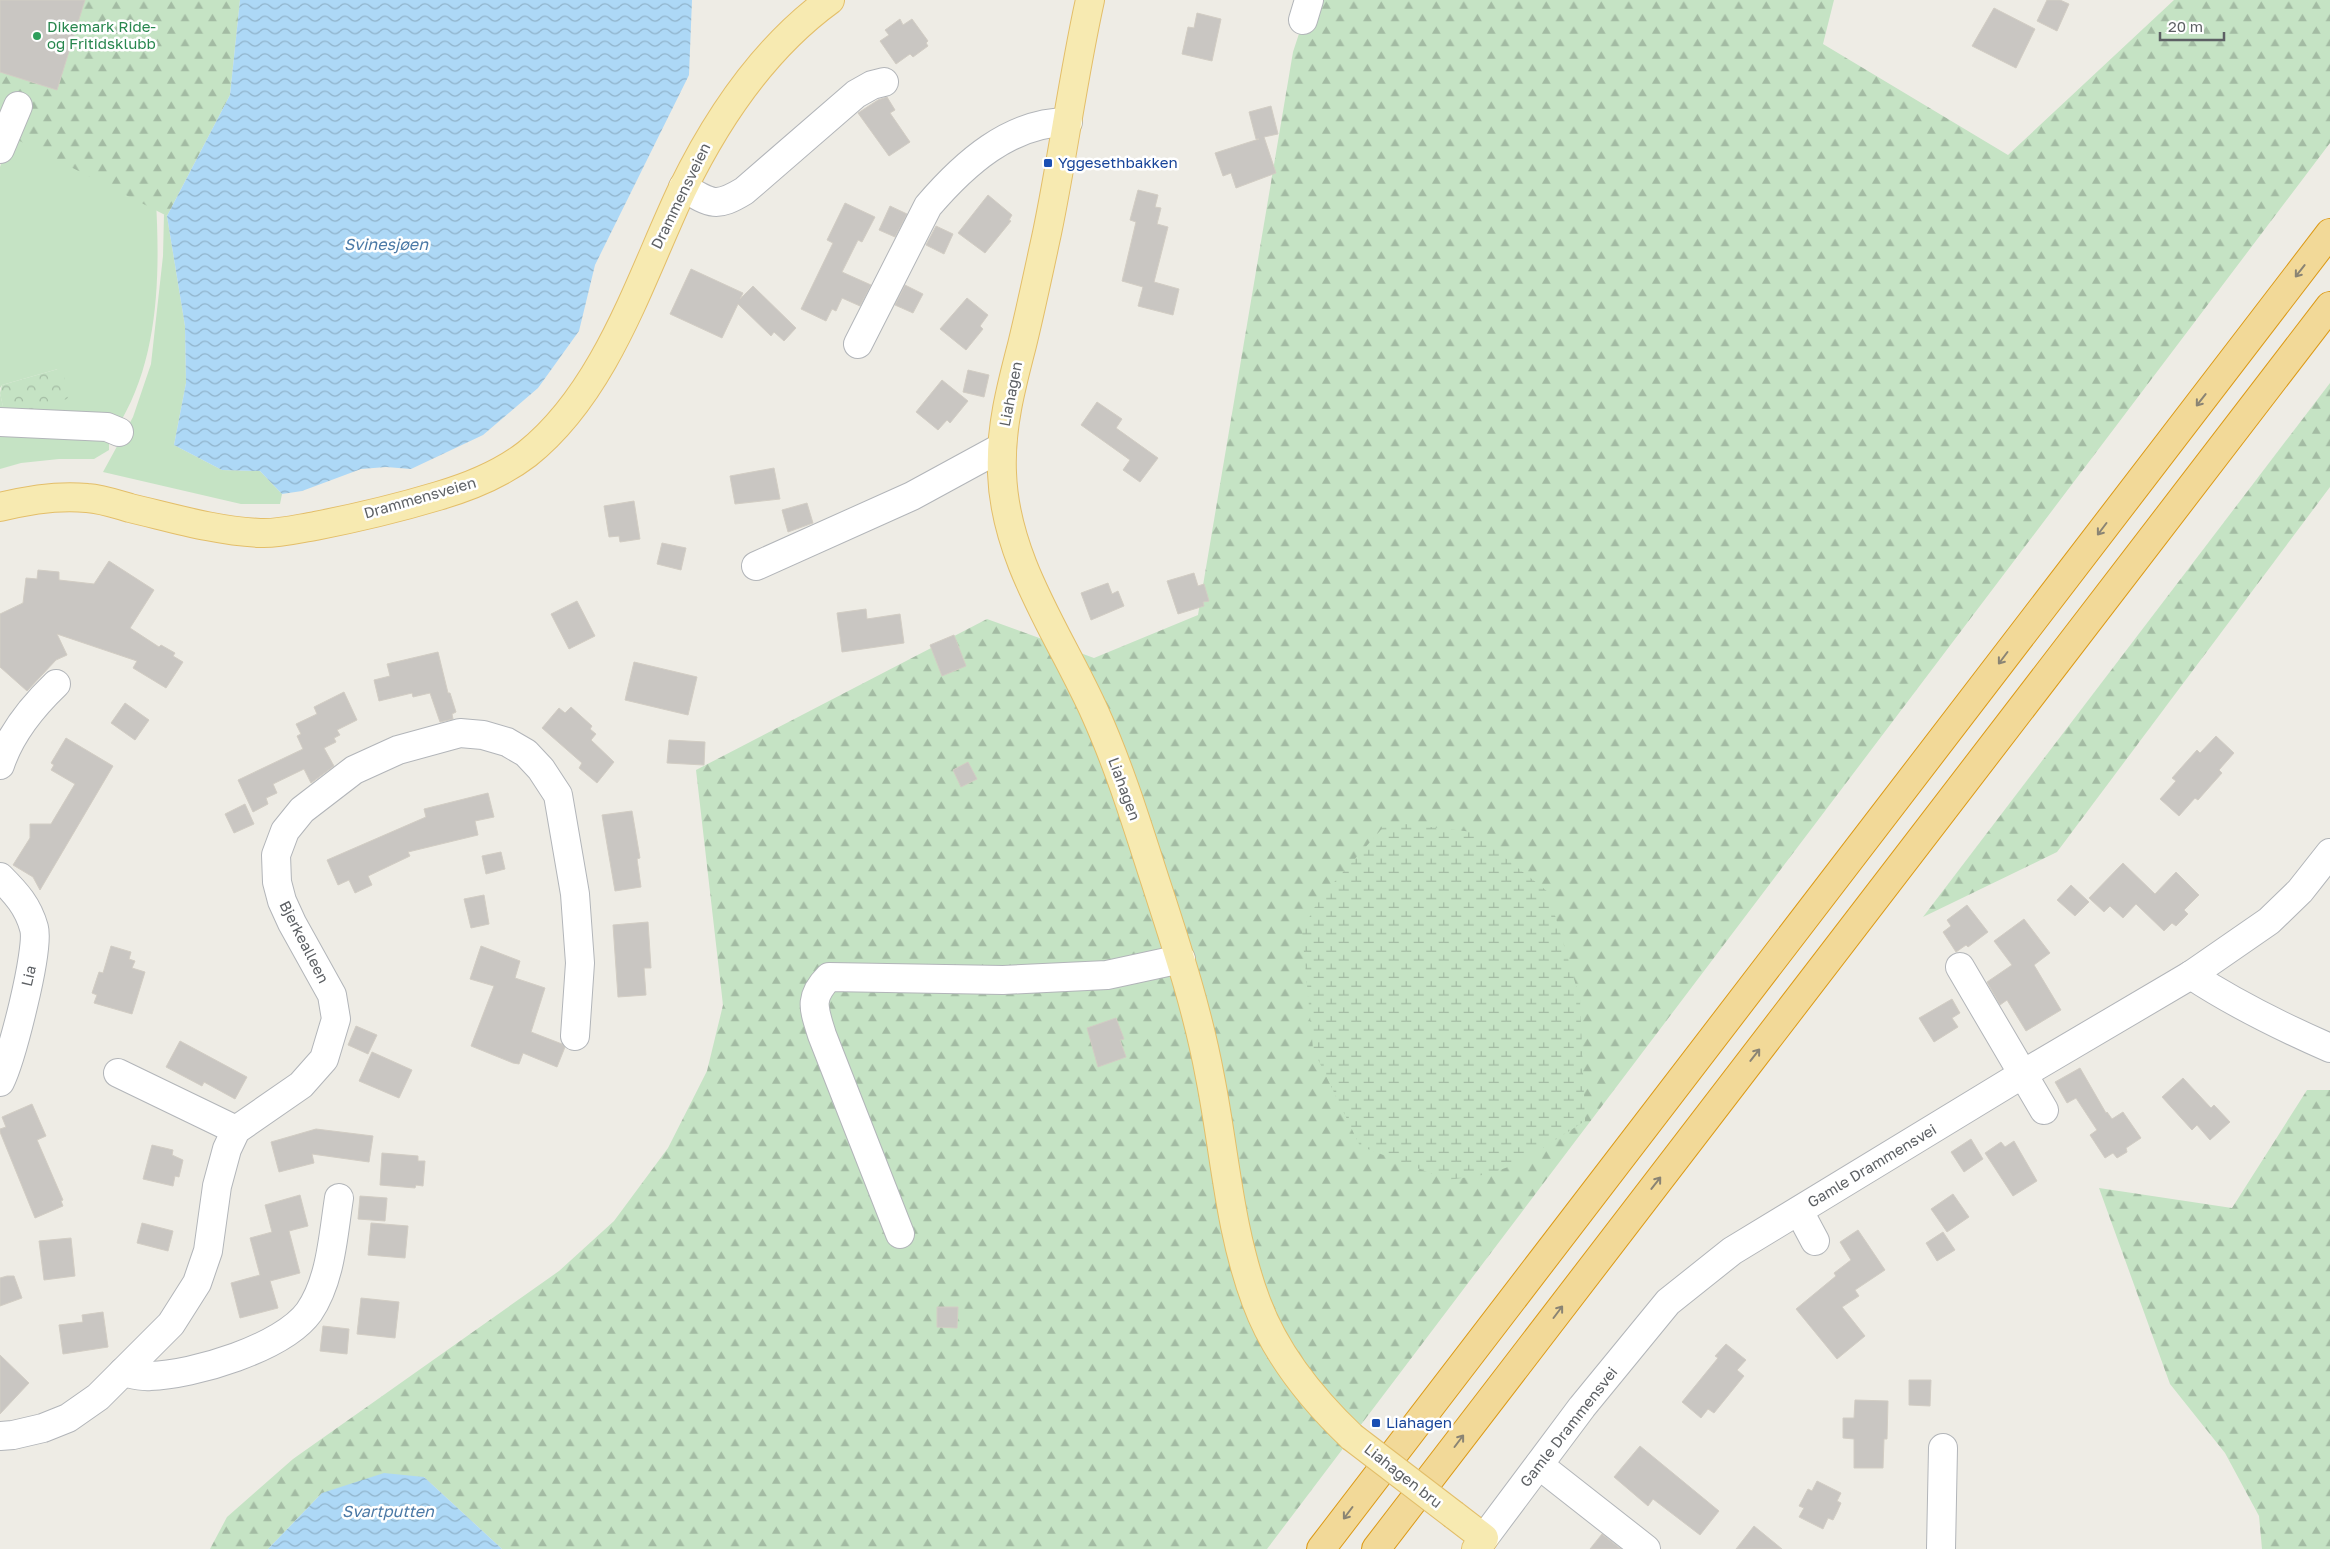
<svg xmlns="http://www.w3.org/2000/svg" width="2330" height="1549" viewBox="0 0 2330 1549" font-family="'Golos Text',sans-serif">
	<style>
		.grass { fill: #c5e3c4 }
		.forest { fill: url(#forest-firs) }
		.wetland { fill: url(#wetland-marsh) }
		.park { fill: url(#park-crowns) }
		.water { fill: url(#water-waves) }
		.building { fill: #c9c6c2; stroke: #d2cdc4 }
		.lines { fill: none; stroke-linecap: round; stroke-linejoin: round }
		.minor-casing { stroke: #b2b5b9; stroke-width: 30 }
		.major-casing { stroke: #e3be69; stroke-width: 30 }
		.highway-casing { stroke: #dc9a17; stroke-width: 30 }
		.minor { stroke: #fff; stroke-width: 28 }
		.major { stroke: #f7eab1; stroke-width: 28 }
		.highway { stroke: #f2d998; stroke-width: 28 }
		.major-bridge-casing { stroke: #e3be69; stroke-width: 30; stroke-linecap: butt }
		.major-bridge { stroke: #f7eab1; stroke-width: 28 }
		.oneway { stroke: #8a8474 }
		.leisure-dot { fill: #2e9e5b; stroke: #fff; stroke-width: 2 }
		.transit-dot { fill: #1a4fb4; stroke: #fff; stroke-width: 2 }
		.labels { text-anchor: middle; stroke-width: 5; stroke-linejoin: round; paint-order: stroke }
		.leisure-label { font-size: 15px; fill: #27864d; stroke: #fff; text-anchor: start }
		.transit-label { font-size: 15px; fill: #164399; stroke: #fff; text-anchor: start }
		.street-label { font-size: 15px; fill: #5d6064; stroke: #fff }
		.water-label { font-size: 16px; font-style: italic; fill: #4b79a6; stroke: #fff }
	</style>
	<defs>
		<pattern id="forest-firs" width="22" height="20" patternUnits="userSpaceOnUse" patternTransform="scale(1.25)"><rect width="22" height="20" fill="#c5e3c4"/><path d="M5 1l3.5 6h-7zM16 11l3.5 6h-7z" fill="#a3bba3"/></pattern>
		<pattern id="wetland-marsh" width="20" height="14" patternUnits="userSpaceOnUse" patternTransform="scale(1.25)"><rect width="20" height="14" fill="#c5e3c4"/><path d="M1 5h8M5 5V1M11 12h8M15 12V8" fill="none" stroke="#a3bba3"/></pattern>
		<pattern id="park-crowns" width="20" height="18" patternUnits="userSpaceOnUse" patternTransform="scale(1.25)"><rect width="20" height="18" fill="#c5e3c4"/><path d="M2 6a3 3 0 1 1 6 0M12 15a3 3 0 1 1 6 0" fill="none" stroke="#a3bba3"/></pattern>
		<pattern id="water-waves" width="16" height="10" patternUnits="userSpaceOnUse" patternTransform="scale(1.25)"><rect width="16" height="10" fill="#add8f6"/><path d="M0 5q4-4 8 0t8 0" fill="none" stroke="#90b3cb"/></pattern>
	</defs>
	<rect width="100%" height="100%" fill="#eeece5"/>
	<g class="grass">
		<path d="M15 121 156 201C160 274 159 356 121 421L0 420V393L4 411 58 369 2 385 0 388V167Z"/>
		<path d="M164 214 167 216 185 326 186 383 174 445 222 470 260 471 282 494 280 504H241L103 472 133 417 151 364 163 256Z"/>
		<path d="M0 426 109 441V450L94 459H59L21 463 0 469Z"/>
	</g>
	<g class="forest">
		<path d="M0 0H240L230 95 167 216 0 131Z"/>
		<path d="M1310 0H1834L1823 44 2008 155 2174 0H2330V143L1267 1549H502L424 1477 322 1493 268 1549H210L227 1517 293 1459 559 1271 614 1221 668 1148 707 1071 723 1005 696 770 987 619 1094 658 1198 615 1293 52Z"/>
		<path d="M2330 383V487L2057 852 1923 917Z"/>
		<path d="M2307 1090H2330V1549H2262L2259 1516 2225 1453 2170 1384 2099 1188 2232 1208Z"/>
	</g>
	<path class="wetland" d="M1388 822 1473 832 1548 892 1580 999 1585 1121 1519 1163 1489 1174 1448 1180 1360 1146 1313 1049 1302 931 1319 899Z"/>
	<path class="park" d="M58 369 63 373 69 395 67 399 15 414 4 412 0 393 2 385Z"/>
	<g class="water">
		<path d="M240 0H692L689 75 595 265 579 331 538 388 483 435 411 469 386 467 361 469 302 491 282 494 260 471 222 470 174 445 186 383 185 326 167 216 230 95Z"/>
		<path d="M384 1473 424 1477 502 1549H268L322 1493Z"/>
	</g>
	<g class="building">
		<path d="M0 0H85L57 90 0 72Z"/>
		<path d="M2047 0H2060L2069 4 2057 31 2037 21Z"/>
		<path d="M1994 8 2035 29 2016 68 1972 46Z"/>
		<path d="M1197 13 1221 19 1212 61 1182 54 1188 27 1194 28Z"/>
		<path d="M900 19 903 25 912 19 928 41 926 43 928 46 913 57 910 54 896 64 880 41 889 35 885 30Z"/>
		<path d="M887 97 895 110 890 113 910 142 889 156 858 113 878 100Z"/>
		<path d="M1271 106 1278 134 1264 137 1276 173 1236 188 1231 173 1223 176 1215 153 1259 139H1256L1249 112Z"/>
		<path d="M1138 190 1158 195 1155 207 1161 208 1157 224 1168 227 1154 282 1179 289 1173 315 1138 306 1143 287 1122 281 1136 222 1130 220Z"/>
		<path d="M988 195 1012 215 1009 220 1011 221 985 253 958 233Z"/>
		<path d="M845 203 875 217 862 242 858 240 842 272 871 285 860 306 842 298 836 311 832 309 826 321 801 309 833 243 827 240Z"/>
		<path d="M890 206 907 214 895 237 879 230Z"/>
		<path d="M936 226 953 234 944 254 926 245Z"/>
		<path d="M691 269 743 293 740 299 753 286 796 328 784 341 774 332 771 336 738 304 722 338 670 314Z"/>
		<path d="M905 285 923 294 913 313 895 305Z"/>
		<path d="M967 298 988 315 980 326 983 329 966 350 940 329Z"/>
		<path d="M968 370 989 375 984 397 963 392Z"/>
		<path d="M942 380 968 401 950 423 947 420 938 430 916 412Z"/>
		<path d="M1097 402 1122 419 1116 428 1158 458 1140 482 1123 470 1130 460 1081 425Z"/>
		<path d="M774 468 780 499 735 504 730 476Z"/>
		<path d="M634 501 640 539 620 542 619 536 609 537 604 506Z"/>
		<path d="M807 503 813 523 788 532 782 510Z"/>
		<path d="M662 543 686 548 681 570 657 564Z"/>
		<path d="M109 561 154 590 130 628 159 647 161 645 175 653 173 656 183 662 166 688 133 668 137 661 57 634 67 655 56 660 27 691 0 667V614L23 603 26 578 37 579 38 570 59 572V580L94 584Z"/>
		<path d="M1194 573 1198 586 1204 584 1209 601 1203 602 1204 606 1178 614 1167 581Z"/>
		<path d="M1108 583 1112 594 1118 591 1124 606 1091 620 1081 593Z"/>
		<path d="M577 601 595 636 569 649 551 614Z"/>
		<path d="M866 609 867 619 900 614 904 643 842 652 837 613Z"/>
		<path d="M954 635 966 666 942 676 930 645Z"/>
		<path d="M438 652 448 693H450L456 712 452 714 453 719 440 722 430 693 413 697 412 693 379 701 374 680 390 676 387 664Z"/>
		<path d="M634 662 697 677 688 715 625 700Z"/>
		<path d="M344 692 357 720 337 730 340 735 334 738 336 742 324 748 334 766 311 783 304 769 273 784 277 793 266 798 268 804 253 812 238 780 303 749 297 736 301 734 296 724 317 714 314 707Z"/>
		<path d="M125 703 149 720 135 740 111 723Z"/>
		<path d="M571 707 592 726 590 729 596 734 591 740 614 762 597 783 579 768 582 763 542 728 559 708 565 713Z"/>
		<path d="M2216 736 2234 753 2219 770 2222 773 2198 800 2195 798 2179 816 2160 799 2176 781 2172 778 2197 750 2200 753Z"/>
		<path d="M66 738 113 766 40 890 33 877 13 865 30 838V824H51L75 784 51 770 54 765 51 763Z"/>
		<path d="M669 740 705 742 704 765 667 763Z"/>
		<path d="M968 762 977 779 961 787 953 770Z"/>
		<path d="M488 793 494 817 475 821 478 835 408 852 410 856 368 876 372 885 355 893 349 880 338 885 327 860 426 817 424 809Z"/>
		<path d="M245 804 254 824 234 833 225 814Z"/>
		<path d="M632 811 640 858 637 859 641 887 615 891 602 815Z"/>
		<path d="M501 852 505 869 486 874 482 856Z"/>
		<path d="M2123 863 2155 894 2176 872 2199 895 2184 910 2188 914 2176 926 2172 923 2164 931 2136 904 2123 918 2110 906 2104 912 2089 898Z"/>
		<path d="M2071 885 2089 902 2075 916 2057 900Z"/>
		<path d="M484 895 489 924 471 928 464 899Z"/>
		<path d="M1967 905 1988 932 1968 947 1966 945 1956 952 1943 932 1951 926 1947 920Z"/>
		<path d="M2024 919 2050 953 2034 965 2061 1010 2026 1031 2007 1000 2000 1005 1987 982 2012 965 1994 941Z"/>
		<path d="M648 922 651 968H644L646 995 618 997 613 925Z"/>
		<path d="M111 946 131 952 129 959 135 961 132 968 145 972 132 1014 94 1003 97 995 92 993 99 972 103 973Z"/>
		<path d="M481 946 520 961 515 978 545 988 531 1032 562 1044 565 1047 557 1067 523 1053 519 1064 513 1063 471 1046 494 986 470 979Z"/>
		<path d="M1952 999 1960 1013 1952 1018 1958 1027 1934 1042 1919 1018Z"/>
		<path d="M1116 1018 1124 1039 1120 1040 1126 1057 1098 1067 1087 1028Z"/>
		<path d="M356 1026 377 1035 368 1054 348 1045Z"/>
		<path d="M180 1041 247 1077 235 1099 204 1082 202 1086 166 1067Z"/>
		<path d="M372 1052 412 1070 399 1098 359 1081Z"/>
		<path d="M2080 1068 2106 1113 2107 1112 2112 1119 2123 1112 2141 1138 2126 1148 2127 1152 2117 1158 2113 1153 2105 1158 2090 1135 2097 1130 2076 1098 2067 1103 2055 1082Z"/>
		<path d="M2183 1078 2211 1108 2214 1105 2230 1122 2210 1140 2197 1125 2192 1130 2162 1097Z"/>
		<path d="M32 1104 46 1136 37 1140 63 1200 61 1201 63 1206 35 1218 0 1132V1129L6 1127 2 1117Z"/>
		<path d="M316 1129 373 1136 369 1162 312 1154 314 1163 279 1172 271 1142Z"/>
		<path d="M1971 1139 1983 1159 1964 1172 1951 1152Z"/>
		<path d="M2014 1141 2037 1181 2013 1196 1985 1153 2001 1142 2005 1147Z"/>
		<path d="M152 1145 173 1150 172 1155 183 1160 179 1177 175 1176 173 1186 143 1179Z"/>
		<path d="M382 1153 418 1156V1161H425L423 1186 416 1185 415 1188 380 1185Z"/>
		<path d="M1953 1194 1969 1217 1947 1232 1931 1209Z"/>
		<path d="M300 1195 308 1226 289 1231 300 1273 270 1281 278 1308 240 1318 231 1283 260 1275 250 1238 272 1232 265 1205Z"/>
		<path d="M360 1196 387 1198 385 1221 358 1219Z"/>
		<path d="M142 1223 173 1231 168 1251 137 1243Z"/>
		<path d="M371 1223 408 1226 405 1258 368 1255Z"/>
		<path d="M1858 1230 1885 1270 1855 1290 1859 1296 1842 1307 1865 1336 1837 1359 1796 1309 1836 1276 1834 1273 1851 1260 1840 1242Z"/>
		<path d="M1943 1232 1955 1250 1937 1261 1926 1243Z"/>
		<path d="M71 1238 75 1276 44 1280 39 1241Z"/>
		<path d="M7 1276H14L22 1298 0 1306V1278Z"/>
		<path d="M361 1298 399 1302 395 1338 357 1334Z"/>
		<path d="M937 1307H958L957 1328 937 1327Z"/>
		<path d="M103 1312 108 1347 63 1354 59 1325 83 1322 82 1315Z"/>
		<path d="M323 1326 349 1329 347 1354 320 1351Z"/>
		<path d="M1726 1344 1746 1360 1737 1370 1744 1376 1714 1413 1708 1409 1701 1418 1682 1402 1718 1358 1715 1356Z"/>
		<path d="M0 1355 29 1383 0 1414Z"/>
		<path d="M1909 1380H1931L1930 1406 1909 1405Z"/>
		<path d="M1855 1400 1888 1401 1887 1439H1884L1883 1468H1854V1439L1843 1438V1418H1854Z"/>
		<path d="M1640 1446 1719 1511 1700 1535 1653 1499 1648 1506 1614 1477Z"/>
		<path d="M1817 1481 1841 1493 1837 1501 1841 1503 1837 1512 1833 1520 1828 1518 1823 1529 1799 1517 1804 1508 1799 1506 1808 1489 1812 1491Z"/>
		<path d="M1754 1526 1782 1549H1736Z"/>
		<path d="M1602 1534 1621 1549H1590Z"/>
	</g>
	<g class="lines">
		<defs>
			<g id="minor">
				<path d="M1303 20 1309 0"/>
				<path d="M0 149 18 106"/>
				<path d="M683 187C711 204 716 208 744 191L856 94 872 85 884 82"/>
				<path d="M858 344 928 206C964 164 1010 122 1068 122"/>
				<path d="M0 422 107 427 119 432"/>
				<path d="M756 566 912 496 1002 447"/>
				<path d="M0 765C10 735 33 706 56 684"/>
				<path d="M0 877C16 893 28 906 34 928 40 949 11 1060 0 1082"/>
				<path d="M1960 967 2044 1110"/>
				<path d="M2191 975C2235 1004 2282 1027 2330 1048"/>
				<path d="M118 1073 236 1130"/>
				<path d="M1799 1211 1815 1241"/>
				<path d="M900 1234 822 1035C814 1009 808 998 829 977L1003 980 1107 975 1181 959"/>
				<path d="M123 1372C132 1374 141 1377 150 1376 193 1375 283 1348 309 1312 331 1280 333 1236 339 1198"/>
				<path d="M0 1436 13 1435 43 1428 68 1418 98 1397 171 1324 197 1283 208 1251 217 1186 227 1149 236 1130 301 1085 324 1059 336 1019 332 995 292 923 282 901 277 882 276 855 285 831 302 810 354 770 398 750 460 733 483 735 507 742 526 753 541 769 558 795 575 894 580 963 575 1036"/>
				<path d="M1539 1465 1646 1549"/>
				<path d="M1484 1538 1582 1407 1668 1302 1732 1251 2023 1074 2191 975 2269 921 2300 891 2330 853"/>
				<path d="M1941 1549 1943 1448"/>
			</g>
			<g id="major">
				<path d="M1090 0C1073 77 1063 156 1047 233 1039 270 1031 308 1022 345 1011 387 1000 429 1002 473 1005 561 1060 635 1095 713 1118 764 1135 818 1152 871 1174 939 1197 1006 1210 1077 1225 1152 1229 1229 1256 1301 1275 1353 1312 1399 1352 1437"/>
				<path d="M0 507C28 500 58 495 87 498 102 499 116 504 130 508 173 518 216 531 260 533 278 534 297 529 315 526 356 518 398 508 438 496 469 487 501 474 527 454 606 391 640 279 682 190 717 118 764 48 830 0"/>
				<path d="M1454 1515 1484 1538 1476 1549"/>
			</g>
			<g id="highway">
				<path d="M1321 1549 2330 233"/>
				<path d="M1376 1549 2330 306"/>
			</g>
		</defs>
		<use href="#minor" class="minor-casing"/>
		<use href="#major" class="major-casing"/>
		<use href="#highway" class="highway-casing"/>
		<use href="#minor" class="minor"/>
		<use href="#major" class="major"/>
		<use href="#highway" class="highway"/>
		<defs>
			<path id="major-bridge" d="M1352 1437 1454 1515"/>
		</defs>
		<use href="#major-bridge" class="major-bridge-casing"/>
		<use href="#major-bridge" class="major-bridge"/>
	</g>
	<defs><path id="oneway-shaft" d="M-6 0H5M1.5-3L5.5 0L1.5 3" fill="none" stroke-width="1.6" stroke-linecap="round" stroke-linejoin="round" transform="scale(1.25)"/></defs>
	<g class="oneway">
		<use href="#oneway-shaft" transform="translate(2300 271) rotate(128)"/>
		<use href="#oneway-shaft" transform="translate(2201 400) rotate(128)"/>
		<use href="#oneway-shaft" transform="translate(2102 529) rotate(127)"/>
		<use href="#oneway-shaft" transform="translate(2003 658) rotate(127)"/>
		<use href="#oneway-shaft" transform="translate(1755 1055) rotate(-52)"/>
		<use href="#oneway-shaft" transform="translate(1656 1183) rotate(-52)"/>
		<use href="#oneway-shaft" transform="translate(1558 1312) rotate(-53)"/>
		<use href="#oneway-shaft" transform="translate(1459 1441) rotate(-53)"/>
		<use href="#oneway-shaft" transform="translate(1348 1513) rotate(127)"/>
	</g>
	<circle class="leisure-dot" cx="37" cy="36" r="5"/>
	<g class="transit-dot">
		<rect x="1043" y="158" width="10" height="10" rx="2.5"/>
		<rect x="1371" y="1418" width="10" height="10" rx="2.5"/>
	</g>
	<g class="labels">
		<g class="leisure-label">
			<text x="47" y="32">Dikemark Ride-<tspan x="47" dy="17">og Fritidsklubb</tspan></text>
		</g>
		<g class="transit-label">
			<text x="1058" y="168">Yggesethbakken</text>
			<text x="1386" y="1428">Liahagen</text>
		</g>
		<g class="street-label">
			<text transform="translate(681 196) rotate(-64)" y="5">Drammensveien</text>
			<text transform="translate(1011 394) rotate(-79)" y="5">Liahagen</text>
			<text transform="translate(420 498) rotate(-16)" y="5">Drammensveien</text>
			<text transform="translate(1124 789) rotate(70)" y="5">Liahagen</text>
			<text transform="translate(304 942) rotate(63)" y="5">Bjerkealleen</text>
			<text transform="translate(29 976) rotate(-77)" y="5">Lia</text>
			<text transform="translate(1872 1166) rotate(-31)" y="5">Gamle Drammensvei</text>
			<text transform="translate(1569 1427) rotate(-52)" y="5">Gamle Drammensvei</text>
			<text transform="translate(1403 1476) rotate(38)" y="5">Liahagen bru</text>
		</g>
		<g class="water-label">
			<text x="386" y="250">Svinesjøen</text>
			<text x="388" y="1517">Svartputten</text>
		</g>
	</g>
	<path d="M2160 32v8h64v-8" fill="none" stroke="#5d6064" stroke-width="2.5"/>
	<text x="2168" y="32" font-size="15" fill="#5d6064" stroke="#ffffff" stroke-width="4" paint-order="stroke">20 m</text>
</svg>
